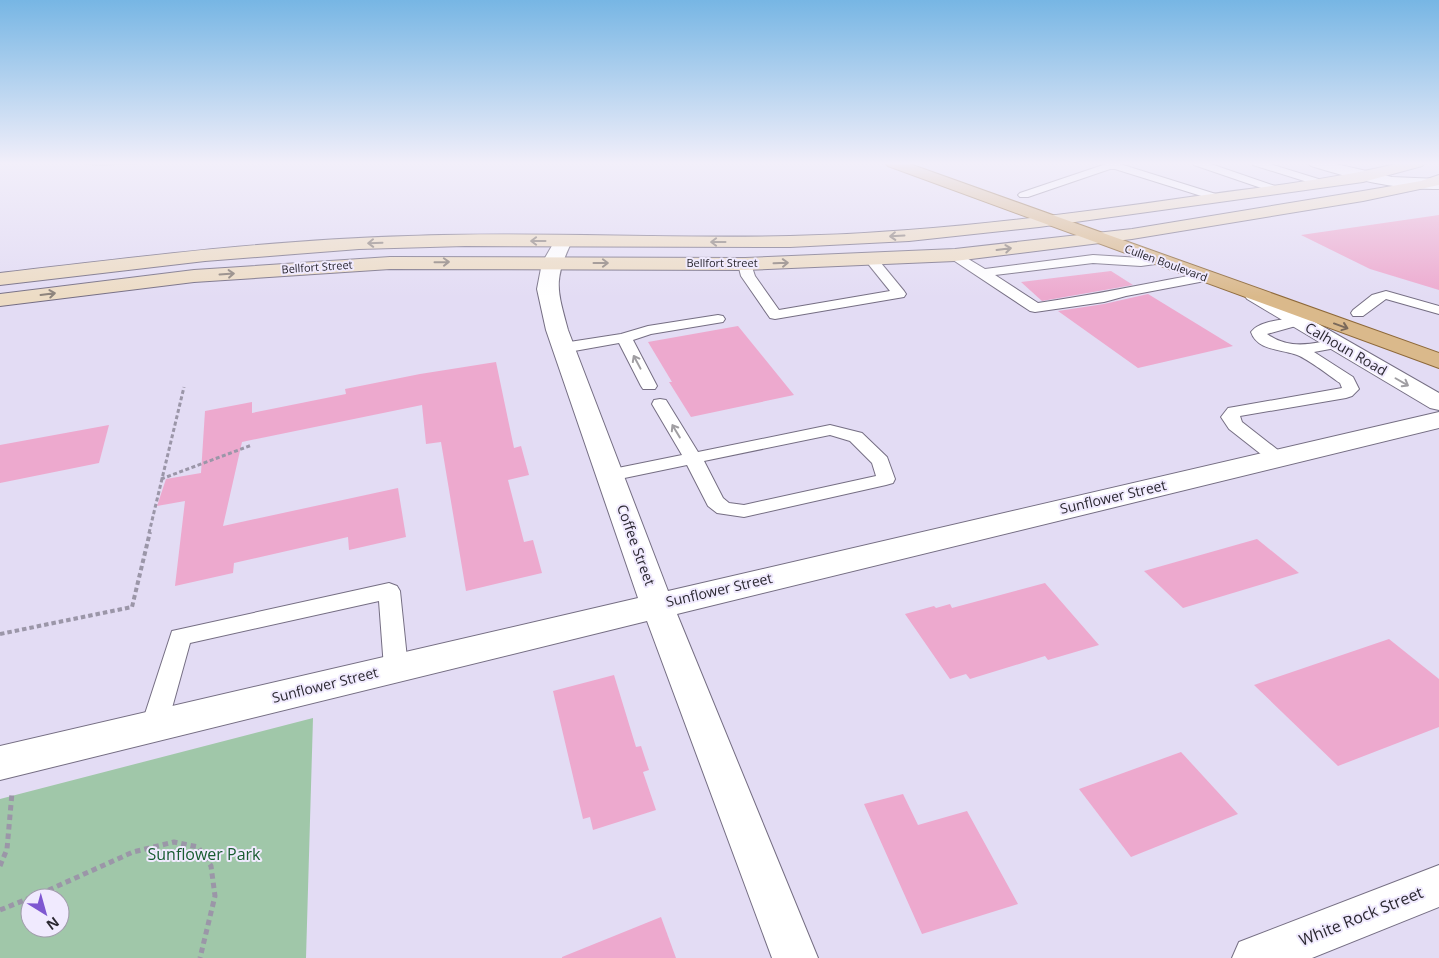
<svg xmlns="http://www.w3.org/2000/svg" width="1439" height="958" viewBox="0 0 1439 958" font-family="'Open Sans',sans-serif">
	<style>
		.green { fill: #a0c7a9; fill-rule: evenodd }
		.building { fill: #eda9ce }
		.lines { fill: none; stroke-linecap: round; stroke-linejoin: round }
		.lane-casing { stroke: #756e83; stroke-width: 2 }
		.street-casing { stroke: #756e83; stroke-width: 2 }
		.secondary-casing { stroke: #756e83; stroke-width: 2 }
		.primary-casing { stroke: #8d6839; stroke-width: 2 }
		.path-far3 { stroke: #9b96a8; stroke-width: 2; stroke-dasharray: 2.5 1; stroke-linecap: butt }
		.path-far2 { stroke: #9b96a8; stroke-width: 3; stroke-dasharray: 4 2.5; stroke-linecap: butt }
		.path-far1 { stroke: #9b96a8; stroke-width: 4; stroke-dasharray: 4.5 3; stroke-linecap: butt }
		.path { stroke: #9b96a8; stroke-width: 5; stroke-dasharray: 5.5 4; stroke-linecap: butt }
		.lane { fill: #fff; fill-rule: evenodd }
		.street { fill: #fff; fill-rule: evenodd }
		.secondary { fill: #eddcc5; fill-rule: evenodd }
		.primary { fill: #dab98b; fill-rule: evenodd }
		.oneway { stroke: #8c827b }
		.oneway2 { stroke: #7a695a }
		.oneway3 { stroke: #a09ea2 }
		.labels { text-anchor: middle; stroke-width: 4; stroke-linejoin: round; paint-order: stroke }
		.far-street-label { font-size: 11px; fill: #2b2831; stroke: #f0eafe }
		.street-label { font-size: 14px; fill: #2b2831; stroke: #f0eafe }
		.near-park-label { font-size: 16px; fill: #175b30; stroke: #f0eafe }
		.near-street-label { font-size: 16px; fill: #2b2831; stroke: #f0eafe }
	</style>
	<rect width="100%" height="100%" fill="#e3dcf4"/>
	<path class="green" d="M313 718 306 958H0V799ZM30 898H60V928H30Z"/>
	<g class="building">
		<path d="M1439 215V290L1370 269 1301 235Z"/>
		<path d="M1111 271 1133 285 1042 301 1021 282Z"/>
		<path d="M1148 294 1233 346 1138 368 1058 311 1104 304Z"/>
		<path d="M738 326 794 395 691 417 669 382H672L648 342Z"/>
		<path d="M496 362 514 448 521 446 529 475 508 480 524 542 533 540 542 573 466 591 441 442 426 444 422 405 242 442 223 526 398 488 406 537 349 550 348 537 234 563 233 573 175 586 185 501 157 506 166 479 201 473 205 411 252 402V413L346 394 345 389 420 374Z"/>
		<path d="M109 425 99 463 0 483V445Z"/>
		<path d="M1257 539 1299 573 1183 608 1144 571Z"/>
		<path d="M1045 583 1099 645 1048 660 1045 656 970 679 966 674 950 679 905 614 934 606 936 608 950 604 952 608Z"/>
		<path d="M1389 639 1439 679V727L1338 766 1254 685Z"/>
		<path d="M614 675 636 747 641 746 649 770 643 772 656 810 593 830 590 817 583 819 553 691Z"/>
		<path d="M1181 752 1238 814 1131 857 1079 789Z"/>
		<path d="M903 794 918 825 967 811 1018 904 922 934 864 804Z"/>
		<path d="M661 917 676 958H562V957Z"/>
	</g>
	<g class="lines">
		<defs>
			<g id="lane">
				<path d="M1109 163 1120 164 1219 195 1221 197 1219 199H1211L1115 169H1110L1028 197H1020L1018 195 1020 193Z"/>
				<path d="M1193 163H1208L1278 187 1280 189 1274 192 1270 191 1194 165Z"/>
				<path d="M1252 163H1267L1325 181 1326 183 1321 186 1317 185 1253 165Z"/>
				<path d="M955 251 985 269 1093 255 1141 258 1158 256 1164 260 1163 263 1141 266 1093 263 995 275 1038 303C1094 295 1149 283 1205 273L1212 277 1205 281 1126 296 1104 302 1035 312 1030 311 950 258 949 255 950 252Z"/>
				<path d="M871 256 876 257 904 291 906 294 904 297 775 319 770 318 741 276 738 264 740 261H750L755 276 779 310 890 291 865 260Z"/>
				<path d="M1386 291 1439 306V314L1386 299 1363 316H1353L1351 313 1353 310 1372 295Z"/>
				<path d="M718 315 723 316 725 319 723 322 651 334 633 340 657 386 655 389H643L641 386 619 343 563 353 558 351 555 348 558 345 563 343 621 334 648 326Z"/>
				<path d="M1298 317 1303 318 1305 321 1303 324 1267 334C1284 346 1301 346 1321 342 1328 341 1334 339 1341 341L1344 344 1341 347 1314 352 1353 377 1359 389 1352 396 1346 398 1240 416 1242 422 1283 454 1286 458 1283 462 1277 463 1271 462 1229 429 1221 417 1228 408 1234 407 1342 388 1340 383C1328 375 1306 357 1294 354 1279 349 1257 350 1251 332 1260 320 1284 320 1298 317Z"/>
				<path d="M660 399 666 400 698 452 830 425 862 433 887 457 895 479 893 483 886 485 744 517 717 513 708 506 687 465 610 481 603 479 601 475 603 471 682 455 652 404 654 400ZM830 435 850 441 872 463 876 476 744 505 729 503 723 498 704 461Z"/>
				<path d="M389 583 397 586 400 591 408 668 404 675 396 677 388 675 384 668 379 601 190 643 167 726 163 733 154 737 145 733 141 726 172 631Z"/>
			</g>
			<g id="street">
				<path d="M1308 163H1332L1392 177 1439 179V189C1395 190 1353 179 1311 166Z"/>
				<path d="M563 236 569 237 572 241C553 281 557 289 568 330L668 591 1439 412V428L677 614 818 958H772L647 621 0 780V746L638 598 546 330 537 289 542 263 557 237Z"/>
				<path d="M1254 289 1261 291 1439 393V410L1430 408 1247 299 1244 295 1247 291Z"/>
				<path d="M1439 865V907L1312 958H1232L1239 942Z"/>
			</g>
			<g id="secondary">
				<path d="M1400 163H1425L1422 166 1363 182 1234 200 1039 227 909 241 790 247 465 246 359 249 205 261 0 285V273C136 257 271 240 408 236 535 231 663 239 790 236 924 233 1058 216 1190 197 1260 187 1331 180 1400 163Z"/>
				<path d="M1439 175V185L1363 201 1132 239 955 261 745 270 390 269 194 282 0 306V294L194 270 390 257 745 258 955 249 1132 229 1363 191 1421 181Z"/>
			</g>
			<path id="primary" d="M885 163H907L1439 353V368L888 166Z"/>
		</defs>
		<use href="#lane" class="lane-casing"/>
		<use href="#street" class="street-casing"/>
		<use href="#secondary" class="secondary-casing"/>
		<use href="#primary" class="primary-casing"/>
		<path class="path-far3" d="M85 163 96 165 141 163"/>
		<g class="path-far2">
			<path d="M161 479 252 445"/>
			<path d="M149 533 184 387"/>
		</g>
		<path class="path-far1" d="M0 634 132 607 150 532"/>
		<g class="path">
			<path d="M0 866 7 849 12 793"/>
			<path d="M31 898 133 852 174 842 198 847 211 866 215 896 200 958"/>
			<path d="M0 910 30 898"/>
		</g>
		<use href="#lane" class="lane"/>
		<use href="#street" class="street"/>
		<use href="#secondary" class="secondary"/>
		<use href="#primary" class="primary"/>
	</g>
	<defs><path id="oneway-shaft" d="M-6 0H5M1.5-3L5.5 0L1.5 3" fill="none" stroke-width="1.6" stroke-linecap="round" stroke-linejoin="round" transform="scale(1.25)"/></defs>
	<g class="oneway">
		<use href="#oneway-shaft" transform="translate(897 236) rotate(177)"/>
		<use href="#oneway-shaft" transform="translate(538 241) rotate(-180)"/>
		<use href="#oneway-shaft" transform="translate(718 242) rotate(-180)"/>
		<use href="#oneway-shaft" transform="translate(375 243) rotate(178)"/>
		<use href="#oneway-shaft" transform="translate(1004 249) rotate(-7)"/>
		<use href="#oneway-shaft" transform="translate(442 262) rotate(-1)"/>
		<use href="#oneway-shaft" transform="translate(601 263)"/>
		<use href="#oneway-shaft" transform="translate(781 263) rotate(-2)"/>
		<use href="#oneway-shaft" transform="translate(227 274) rotate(-4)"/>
		<use href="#oneway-shaft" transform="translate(48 294) rotate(-7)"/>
	</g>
	<use class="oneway2" href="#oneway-shaft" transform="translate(1341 326) rotate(20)"/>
	<g class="oneway3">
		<use href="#oneway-shaft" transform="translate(637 362) rotate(-118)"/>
		<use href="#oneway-shaft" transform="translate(1402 382) rotate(30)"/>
		<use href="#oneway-shaft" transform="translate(676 431) rotate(-121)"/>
	</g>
	<linearGradient id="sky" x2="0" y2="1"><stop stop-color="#77b6e4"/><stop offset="0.55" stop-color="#f2effa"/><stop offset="1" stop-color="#f2effa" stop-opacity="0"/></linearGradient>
	<rect width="1439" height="297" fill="url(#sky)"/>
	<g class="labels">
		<g class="far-street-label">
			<text x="722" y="267">Bellfort Street</text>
			<text transform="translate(1166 263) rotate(20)" y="4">Cullen Boulevard</text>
			<text transform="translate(317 267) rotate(-4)" y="4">Bellfort Street</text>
		</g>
		<g class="street-label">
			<text transform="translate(1346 349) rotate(30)" y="5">Calhoun Road</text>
			<text transform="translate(1113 497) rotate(-13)" y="5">Sunflower Street</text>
			<text transform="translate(636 545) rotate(70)" y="5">Coffee Street</text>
			<text transform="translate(719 590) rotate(-13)" y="5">Sunflower Street</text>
			<text transform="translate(325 685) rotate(-14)" y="5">Sunflower Street</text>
		</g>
		<g class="near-park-label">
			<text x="204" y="860">Sunflower Park</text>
		</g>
		<g class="near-street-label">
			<text transform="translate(1361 916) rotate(-22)" y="6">White Rock Street</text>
		</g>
	</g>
	<g transform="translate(45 913) rotate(143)"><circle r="24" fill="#f0eafe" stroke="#a19cac"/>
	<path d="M0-4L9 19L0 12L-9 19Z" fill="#7e57d1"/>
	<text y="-8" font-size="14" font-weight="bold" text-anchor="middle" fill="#2b2831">N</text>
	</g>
</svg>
